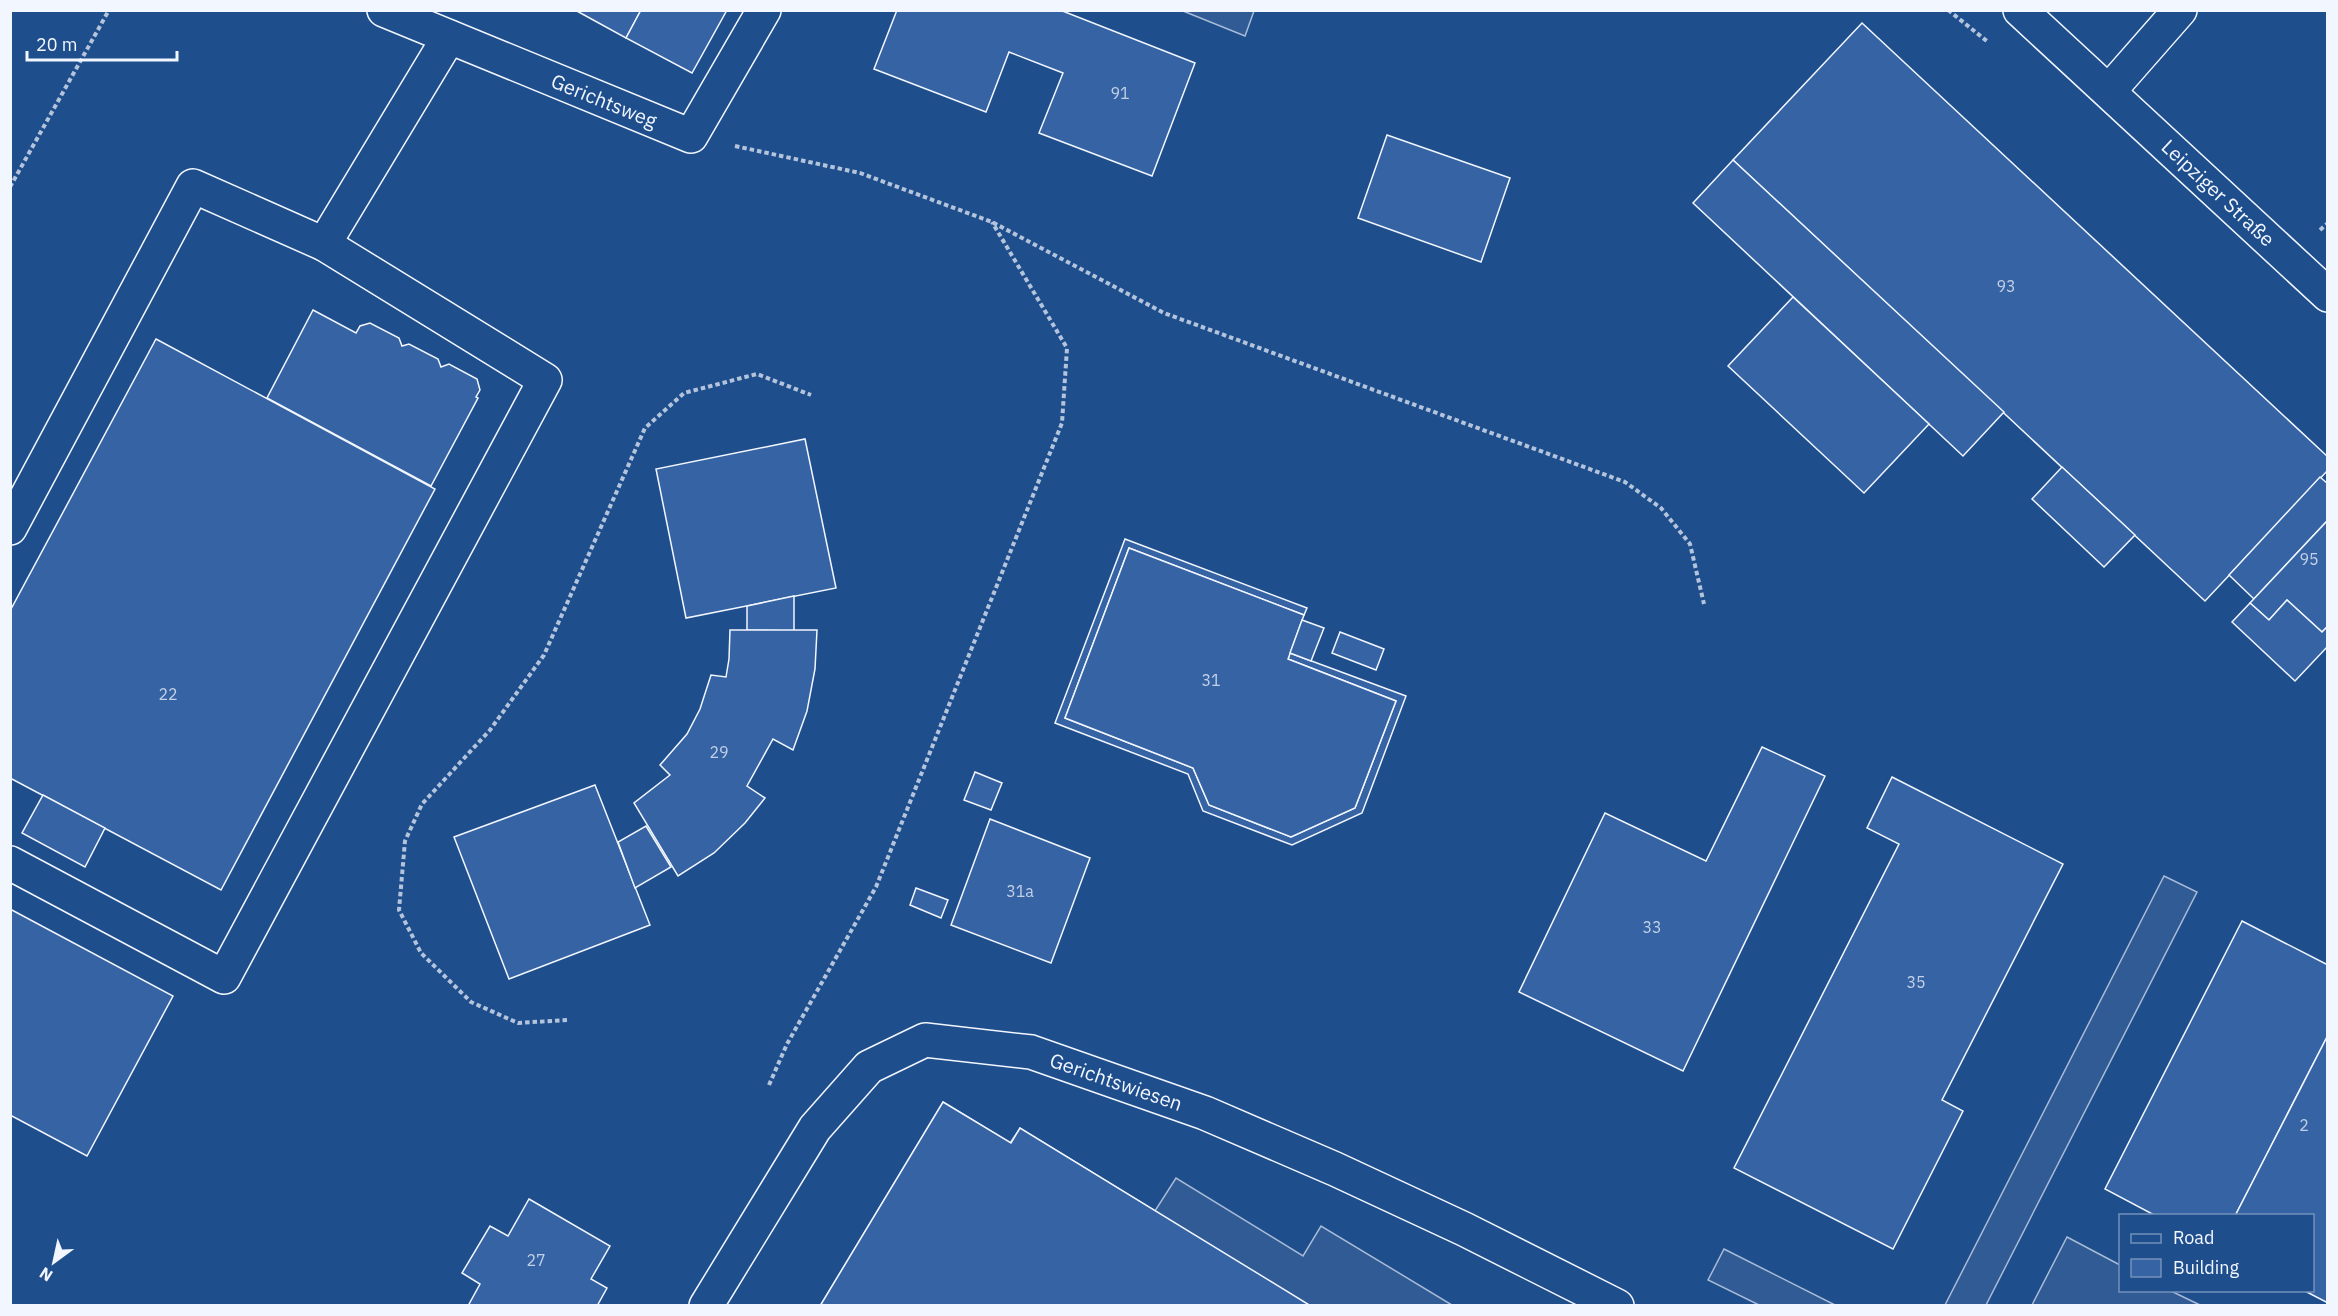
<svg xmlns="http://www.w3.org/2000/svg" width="2338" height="1316" viewBox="0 0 2338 1316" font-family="'IBM Plex Sans',sans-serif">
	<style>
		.built { fill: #305b95; stroke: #a8bbd7; stroke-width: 1.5 }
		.building { fill: #3563a3; stroke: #f2f6ff; stroke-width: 1.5 }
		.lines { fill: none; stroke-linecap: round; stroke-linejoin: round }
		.minor-casing { stroke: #f2f6ff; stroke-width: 36 }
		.major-casing { stroke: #f2f6ff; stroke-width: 36 }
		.path { stroke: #b3c4dc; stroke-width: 4; stroke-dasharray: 4.5 3; stroke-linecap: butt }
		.minor { stroke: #1f4e8c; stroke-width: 33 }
		.major { stroke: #1f4e8c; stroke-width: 33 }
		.labels { text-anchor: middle; stroke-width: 4.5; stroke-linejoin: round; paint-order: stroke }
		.number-label { font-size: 16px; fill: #c3d1e8 }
		.street-label { font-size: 20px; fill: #f2f6ff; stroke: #1f4e8c }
	</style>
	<rect width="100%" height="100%" fill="#1f4e8c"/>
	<g class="built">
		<path d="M1183 11H1254L1245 36Z"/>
		<path d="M2164 876 2197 892 1986 1305H1945Z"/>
		<path d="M943 1102 1010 1143 1020 1128 1155 1211 1176 1178 1303 1256 1321 1226 1452 1305 820 1306Z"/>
		<path d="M2067 1237 2120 1265V1290L2171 1291 2200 1305H2032Z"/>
		<path d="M1724 1249 1835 1305H1759L1708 1280Z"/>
	</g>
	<g class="building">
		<path d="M575 10H641L626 38Z"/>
		<path d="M641 10H727L692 73 626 38Z"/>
		<path d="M897 10H1060L1195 63 1152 176 1039 133 1063 73 1009 52 986 112 874 69Z"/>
		<path d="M1862 23 2328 457V470L2205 601 1733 160Z"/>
		<path d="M1387 135 1510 178 1481 262 1358 218Z"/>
		<path d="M1733 160 2004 412 1963 456 1693 203Z"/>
		<path d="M1793 297 1929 424 1864 493 1728 366Z"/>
		<path d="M313 310 356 333 360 326 370 323 399 338 402 346 409 344 438 359 441 367 449 364 477 379 480 390 476 397 478 398 431 486 267 398Z"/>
		<path d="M156 339 435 489 221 890 10 778V611Z"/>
		<path d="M805 439 836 588 686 618 656 469Z"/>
		<path d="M2062 467 2135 535 2104 567 2032 499Z"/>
		<path d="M2320 477 2328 484V520L2254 599 2229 575Z"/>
		<path d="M2328 520V626L2322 632 2287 600 2269 620 2250 603Z"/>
		<path d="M1125 539 1307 608 1304 615 1129 548 1065 718 1193 768 1209 805 1291 837 1355 808 1396 701 1288 659 1290 653 1406 696 1362 813 1292 845 1203 811 1188 774 1055 723Z"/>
		<path d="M1129 548 1304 615 1288 659 1396 701 1355 808 1291 837 1209 805 1193 768 1065 718Z"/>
		<path d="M794 596V631L747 630V606Z"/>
		<path d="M2287 600 2322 632 2326 628 2328 630V646L2295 681 2232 622 2250 603 2269 620Z"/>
		<path d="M1302 620 1324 628 1311 661 1290 653Z"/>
		<path d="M730 630H817L815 669 807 711 793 750 773 739 747 786 765 798 745 823 714 853 678 876 634 803 670 775 660 765 687 734 700 709 711 675 726 677 729 659Z"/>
		<path d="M1340 632 1384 649 1376 670 1332 653Z"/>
		<path d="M1762 747 1825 776 1683 1071 1519 992 1605 813 1706 861Z"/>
		<path d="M975 772 1002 783 991 810 964 800Z"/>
		<path d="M1892 777 2063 864 1942 1100 1963 1111 1893 1249 1734 1168 1899 844 1867 828Z"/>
		<path d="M595 785 650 925 509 979 454 837Z"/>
		<path d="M43 795 105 828 85 867 22 833Z"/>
		<path d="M990 819 1090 858 1051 963 951 925Z"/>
		<path d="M646 826 671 867 635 888 618 842Z"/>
		<path d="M916 888 948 900 941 918 910 905Z"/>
		<path d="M10 909 173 996 87 1156 10 1115Z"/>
		<path d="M2242 921 2328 965V1035L2235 1216H2156L2105 1189Z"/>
		<path d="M2328 1035V1303L2303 1290H2312V1216H2235Z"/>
		<path d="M943 1102 1011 1143 1020 1128 1311 1306H820Z"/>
		<path d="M529 1199 610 1246 591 1279 607 1288 597 1306H468L480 1284 462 1273 490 1226 508 1236Z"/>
	</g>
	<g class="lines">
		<defs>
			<g id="minor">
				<path d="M384 10 691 136 764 10"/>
				<path d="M2109 91 2180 10"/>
				<path d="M324 244 449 37"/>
				<path d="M10 528 193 186 324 244 545 380 224 977 10 863"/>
				<path d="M706 1306 815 1128 869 1067 925 1040 1031 1052 1205 1113 1335 1169 1464 1229 1617 1306"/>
			</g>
			<path id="major" d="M2020 10 2328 295"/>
		</defs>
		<use href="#minor" class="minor-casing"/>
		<use href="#major" class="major-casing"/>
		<g class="path">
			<path d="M1948 10 1988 42"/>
			<path d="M735 146 860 173 992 222 1164 313 1625 482 1661 508 1690 544 1704 604"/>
			<path d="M10 187 109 10"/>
			<path d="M2320 230 2328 223"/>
			<path d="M567 1020 518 1023 471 1002 421 953 399 910 405 841 422 804 490 730 544 655 645 428 684 393 757 374 811 395"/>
			<path d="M769 1085 787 1044 876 887 1062 423 1067 348 992 222"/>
		</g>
		<use href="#minor" class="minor"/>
		<use href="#major" class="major"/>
	</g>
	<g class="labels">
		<g class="number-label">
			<text x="1120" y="99">91</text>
			<text x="2006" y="292">93</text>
			<text x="2309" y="565">95</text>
			<text x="1211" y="686">31</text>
			<text x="168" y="700">22</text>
			<text x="719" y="758">29</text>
			<text x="1020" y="897">31a</text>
			<text x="1652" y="933">33</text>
			<text x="1916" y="988">35</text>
			<text x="2304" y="1131">2</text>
			<text x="536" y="1266">27</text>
		</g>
		<g class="street-label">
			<text transform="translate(604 101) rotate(22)" y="7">Gerichtsweg</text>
			<text transform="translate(2218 193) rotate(43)" y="7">Leipziger Straße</text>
			<text transform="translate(1116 1082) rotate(19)" y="7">Gerichtswiesen</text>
		</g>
	</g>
	<rect width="2338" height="1316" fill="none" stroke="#f2f6ff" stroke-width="24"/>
	<rect x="2119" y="1214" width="195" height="78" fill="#1f4e8c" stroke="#7391ba" stroke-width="1.5"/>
	<rect x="2131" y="1234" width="30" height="9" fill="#1f4e8c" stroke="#7391ba" stroke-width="1.5"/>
	<text x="2173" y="1244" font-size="18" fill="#f2f6ff">Road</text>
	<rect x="2131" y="1259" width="30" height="18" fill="#3563a3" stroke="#7391ba" stroke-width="1.5"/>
	<text x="2173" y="1274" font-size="18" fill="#f2f6ff">Building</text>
	<g transform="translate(54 1262) rotate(213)" stroke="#1f4e8c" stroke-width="4.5" paint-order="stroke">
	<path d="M0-4.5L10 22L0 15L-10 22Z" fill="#f2f6ff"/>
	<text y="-9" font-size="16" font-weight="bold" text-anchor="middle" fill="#f2f6ff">N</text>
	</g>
	<path d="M27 51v9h150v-9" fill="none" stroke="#f2f6ff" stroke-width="3"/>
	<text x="36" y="51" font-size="18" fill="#f2f6ff" stroke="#1f4e8c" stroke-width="4.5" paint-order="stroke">20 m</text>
</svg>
